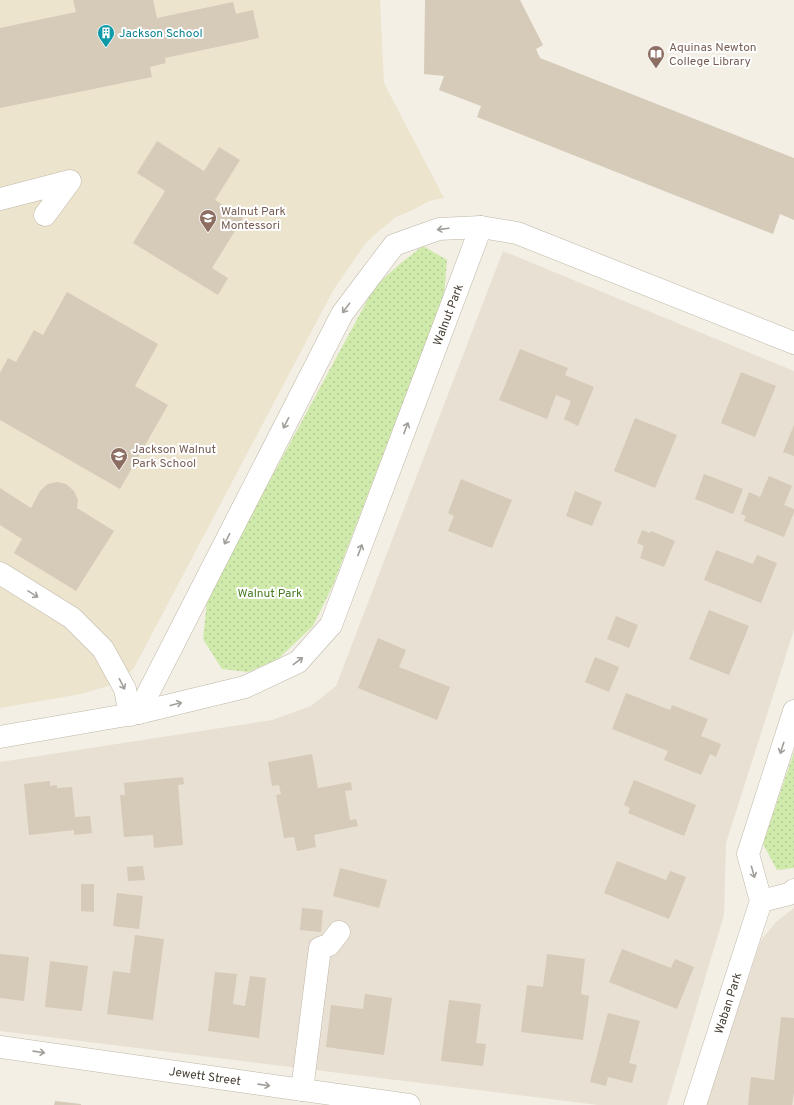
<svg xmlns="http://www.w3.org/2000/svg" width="794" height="1105" viewBox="0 0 794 1105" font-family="Overpass,sans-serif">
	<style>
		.residential { fill: #e8e0d2 }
		.education { fill: #ede4ce }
		.grass { fill: url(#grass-dots) }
		.building { fill: #d6cab9 }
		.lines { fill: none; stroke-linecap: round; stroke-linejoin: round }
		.minor-casing { stroke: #bfb6a7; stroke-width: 23 }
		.minor { stroke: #fff; stroke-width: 22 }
		.oneway { stroke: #a29f9a }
		.labels { text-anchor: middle; stroke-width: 4; stroke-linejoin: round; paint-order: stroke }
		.culture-label { font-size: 12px; fill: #0d838f; stroke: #fff; text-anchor: start }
		.education-label { font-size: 12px; fill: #785e54; stroke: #fff; text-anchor: start }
		.street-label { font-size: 12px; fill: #463f34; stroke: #fff }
		.park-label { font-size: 12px; fill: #477b24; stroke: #fff }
	</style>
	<defs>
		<pattern id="grass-dots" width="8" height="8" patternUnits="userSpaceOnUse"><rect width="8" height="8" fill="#cfeaab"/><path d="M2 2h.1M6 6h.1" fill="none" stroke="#b3ca94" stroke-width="1.8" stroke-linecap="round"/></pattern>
	</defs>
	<rect width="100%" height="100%" fill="#f3efe5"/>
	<g class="residential">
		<path d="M503 251 794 371V630L726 843 724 915 667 1105H598L0 1031V762L272 720 311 706 336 686Z"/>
		<path d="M794 908V1105H706L761 940 776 922Z"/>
	</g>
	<path class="education" d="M0 0H380L384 83 444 198 429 201 415 209 396 217 379 231 365 244 334 289 134 668 128 674 108 686 81 694 0 708Z"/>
	<g class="grass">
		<path d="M423 246 447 260 444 296 333 585 313 626 278 659 248 672 222 669 203 639 207 601 222 569 375 286 401 263Z"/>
		<path d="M794 752V868L777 870 763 844Z"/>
	</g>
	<g class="building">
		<path d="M73 0H153L157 18 233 2 236 14 253 10 259 38 165 58 166 63 150 67 152 77 0 108V28L76 12Z"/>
		<path d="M425 0H520L543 45 536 49 540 58 794 158V220L780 214 773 234 477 117 481 106 439 90 444 76 424 74Z"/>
		<path d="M157 141 204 171 219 147 240 160 215 200 243 218 212 268 228 278 218 295 133 243 165 191 137 173Z"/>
		<path d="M67 292 158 344 135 386 168 405 120 489 0 420V373L8 358 16 362 34 330 43 335Z"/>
		<path d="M520 349 568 368 565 375 594 387 578 426 564 419 571 401 556 395 547 419 499 400Z"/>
		<path d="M741 372 776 386 755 437 721 423Z"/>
		<path d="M635 418 677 435 655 488 614 471Z"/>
		<path d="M794 425V456L783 452Z"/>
		<path d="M704 474 743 489 733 514 695 499Z"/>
		<path d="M769 476 792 486 784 505 794 509V512L784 537 744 521 746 516 741 514 749 492 760 497Z"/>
		<path d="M461 479 512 500 492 548 448 531 454 516 448 513Z"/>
		<path d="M57 482 66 484 74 491 78 500 77 508 114 531 76 591 14 553 22 539 0 525V488L31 508 40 491 44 487 48 484Z"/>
		<path d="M575 491 602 502 592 526 566 516Z"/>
		<path d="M642 530 650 533 651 531 675 541 664 567 640 558 644 546 637 543Z"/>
		<path d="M716 550 753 564 757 555 777 563 761 603 704 580Z"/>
		<path d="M709 610 749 626 729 675 689 659Z"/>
		<path d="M616 616 638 625 629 648 607 639Z"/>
		<path d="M378 638 406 650 399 667 450 687 437 720 358 688Z"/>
		<path d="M595 657 619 667 609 692 585 682Z"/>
		<path d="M626 693 670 710 672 705 708 719 701 736 721 744 716 757 710 754 701 775 664 760 668 751 612 729Z"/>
		<path d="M312 754 318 788 351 782 352 790 345 791 350 820 356 819 358 826 314 835 316 847 297 851 294 837 284 838 276 795 281 794 279 785 272 786 268 762Z"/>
		<path d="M183 777 184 784 178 785 183 845 154 848 153 835 124 837 120 795H125L124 783Z"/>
		<path d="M634 780 696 805 684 836 628 813 630 808 624 805Z"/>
		<path d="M50 781V786L57 785V788L72 787 75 817 90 816 92 833 74 835V830L29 835 24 784Z"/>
		<path d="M617 861 666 880 670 871 686 877 669 919 604 893Z"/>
		<path d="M143 866 145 880 128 881 127 867Z"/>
		<path d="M340 868 387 880 379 908 333 896Z"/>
		<path d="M81 884H94V912L81 911Z"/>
		<path d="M117 893 143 896 139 929 113 926Z"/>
		<path d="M302 908 323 910 321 932 300 930Z"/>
		<path d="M135 935 164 939 153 1020 107 1014 113 971 130 973Z"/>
		<path d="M622 949 671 968 675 959 694 967 677 1009 609 982Z"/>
		<path d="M0 954 29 957 24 1001 0 998Z"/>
		<path d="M547 954 585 959 581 994 589 996 583 1040 521 1032 527 985 543 987Z"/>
		<path d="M50 961 88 966 82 1011 45 1007Z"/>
		<path d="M215 972 237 974 233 1004 245 1006 250 976 266 978 259 1038 208 1031Z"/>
		<path d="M365 994 392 998 384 1055 326 1047 331 1005 363 1009Z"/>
		<path d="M449 1000 481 1004 476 1043 486 1044 483 1066 441 1061Z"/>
		<path d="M608 1013 640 1021 629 1063 637 1065 632 1083 608 1077 606 1086 590 1082Z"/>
		<path d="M781 1017 794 1018V1092L792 1105H748L751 1077 774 1080Z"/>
		<path d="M55 1101 81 1104V1105H54Z"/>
	</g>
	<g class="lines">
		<defs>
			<g id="minor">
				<path d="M0 199 70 181 45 215"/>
				<path d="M0 573 72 618 103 649 125 689 130 715"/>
				<path d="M138 713 342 314 394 245 439 229 481 227 517 233 794 343"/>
				<path id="s1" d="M0 737 138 713 245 687 298 662 331 625 481 227"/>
				<path d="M761 901 789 894 794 890"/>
				<path id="s2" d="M0 1047 409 1105"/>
				<path d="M302 1090 320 948 329 945 339 932"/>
				<path id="s3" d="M695 1105 761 901 748 854 794 711"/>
			</g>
		</defs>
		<use href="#minor" class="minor-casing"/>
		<use href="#minor" class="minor"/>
	</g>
	<defs><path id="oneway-shaft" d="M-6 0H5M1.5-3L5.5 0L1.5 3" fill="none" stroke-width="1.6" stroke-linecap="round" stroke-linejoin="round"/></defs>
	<g class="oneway">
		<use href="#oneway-shaft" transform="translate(443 229) rotate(173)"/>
		<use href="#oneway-shaft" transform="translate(346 308) rotate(127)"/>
		<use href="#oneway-shaft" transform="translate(286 423) rotate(117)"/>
		<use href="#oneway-shaft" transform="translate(406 428) rotate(-69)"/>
		<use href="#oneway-shaft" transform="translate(227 539) rotate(117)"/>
		<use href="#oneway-shaft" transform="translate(360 550) rotate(-69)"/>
		<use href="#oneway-shaft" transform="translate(33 594) rotate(32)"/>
		<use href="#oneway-shaft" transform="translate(298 661) rotate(-37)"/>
		<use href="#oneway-shaft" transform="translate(122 684) rotate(63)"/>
		<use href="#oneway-shaft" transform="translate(176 704) rotate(-14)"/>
		<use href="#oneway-shaft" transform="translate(782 748) rotate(108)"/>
		<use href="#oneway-shaft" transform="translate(753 872) rotate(74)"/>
		<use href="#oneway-shaft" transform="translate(39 1052) rotate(8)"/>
		<use href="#oneway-shaft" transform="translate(264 1085) rotate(8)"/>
	</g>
	<defs>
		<symbol id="building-pin" viewBox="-11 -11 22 30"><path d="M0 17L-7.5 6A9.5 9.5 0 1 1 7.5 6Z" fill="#0f9aa8" stroke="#fff"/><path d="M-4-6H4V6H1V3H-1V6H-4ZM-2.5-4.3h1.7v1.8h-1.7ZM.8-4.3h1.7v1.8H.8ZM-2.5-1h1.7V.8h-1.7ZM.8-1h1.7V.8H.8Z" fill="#fff"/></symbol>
		<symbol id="library-pin" viewBox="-11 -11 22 30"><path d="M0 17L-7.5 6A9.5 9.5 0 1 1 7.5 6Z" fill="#8d6e63" stroke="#fff"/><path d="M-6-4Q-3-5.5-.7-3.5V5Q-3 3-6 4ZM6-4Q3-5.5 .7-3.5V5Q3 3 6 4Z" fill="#fff"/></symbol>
		<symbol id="school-pin" viewBox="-11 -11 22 30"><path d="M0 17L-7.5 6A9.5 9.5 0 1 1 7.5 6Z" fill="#8d6e63" stroke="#fff"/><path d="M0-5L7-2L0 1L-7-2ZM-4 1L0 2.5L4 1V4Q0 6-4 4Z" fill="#fff"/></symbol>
	</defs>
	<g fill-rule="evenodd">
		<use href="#building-pin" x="96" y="23" width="20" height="27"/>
		<use href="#library-pin" x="646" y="44" width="20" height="27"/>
		<use href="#school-pin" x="198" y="208" width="20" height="27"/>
		<use href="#school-pin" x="109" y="446" width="20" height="27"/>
	</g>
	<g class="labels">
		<g class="culture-label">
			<text x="119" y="37">Jackson School</text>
		</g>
		<g class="education-label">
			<text x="669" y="51">Aquinas Newton<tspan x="669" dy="14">College Library</tspan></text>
			<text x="221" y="215">Walnut Park<tspan x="221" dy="14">Montessori</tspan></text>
			<text x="132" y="453">Jackson Walnut<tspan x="132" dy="14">Park School</tspan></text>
		</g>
		<g class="street-label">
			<text dy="4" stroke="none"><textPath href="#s1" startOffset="690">Walnut Park</textPath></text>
			<text dy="4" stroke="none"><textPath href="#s3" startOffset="107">Waban Park</textPath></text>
			<text dy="4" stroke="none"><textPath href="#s2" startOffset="207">Jewett Street</textPath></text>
		</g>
		<g class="park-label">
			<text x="270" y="597">Walnut Park</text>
		</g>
	</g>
</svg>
